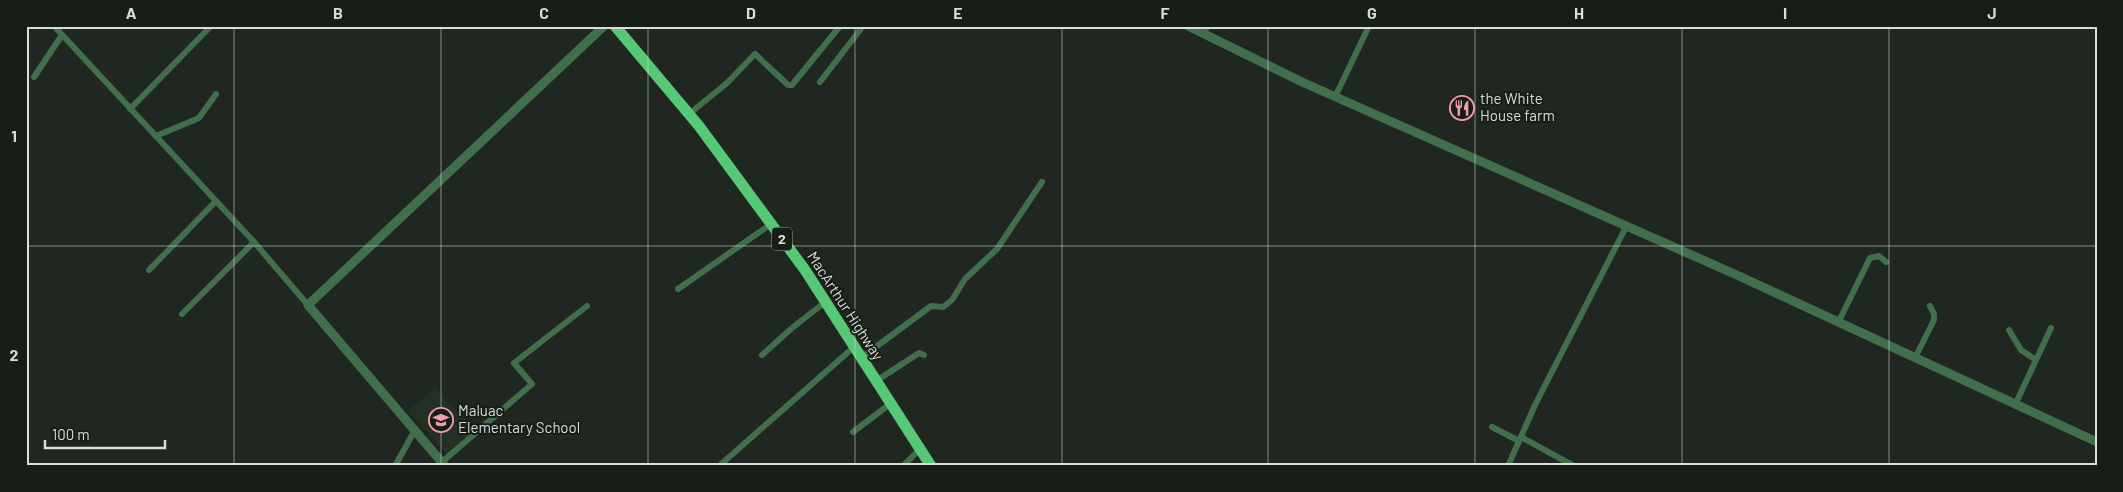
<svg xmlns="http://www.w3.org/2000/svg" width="2123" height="492" viewBox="0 0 2123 492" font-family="Barlow,sans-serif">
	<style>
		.built { fill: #233025 }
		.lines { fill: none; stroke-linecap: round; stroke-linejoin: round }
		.minor { stroke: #416f4c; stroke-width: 6 }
		.tertiary { stroke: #416f4c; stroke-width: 9 }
		.trunk { stroke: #56c876; stroke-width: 11 }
		.grid { fill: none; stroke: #d9deda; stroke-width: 1; stroke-opacity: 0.55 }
		.labels { text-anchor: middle; stroke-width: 4; stroke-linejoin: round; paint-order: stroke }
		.shield { fill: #161e17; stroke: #9ea4a0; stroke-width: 1 }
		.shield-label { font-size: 14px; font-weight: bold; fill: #d9deda }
		.poi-label { font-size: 15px; fill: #d9deda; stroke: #161e17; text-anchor: start }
		.street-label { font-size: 15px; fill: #d9deda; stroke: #161e17 }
		.neatline { fill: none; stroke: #d9deda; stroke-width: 2 }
		.grid-label { font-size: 16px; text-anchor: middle; font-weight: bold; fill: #d9deda }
	</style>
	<rect width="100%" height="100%" fill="#1f2720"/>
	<path class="built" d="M435 387 474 430 447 454 408 411Z"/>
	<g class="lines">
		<g class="minor">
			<path d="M54 26 254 242 308 305"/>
			<path d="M1201 32 1209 26"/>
			<path d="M34 77 62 35"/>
			<path d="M820 82 863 26"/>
			<path d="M1336 95 1369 26"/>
			<path d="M130 109 211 26"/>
			<path d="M689 114 727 83 755 54 788 85H792L840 26"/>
			<path d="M156 136 199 118 216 94"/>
			<path d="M149 270 216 201"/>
			<path d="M678 289 771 224"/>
			<path d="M182 314 254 242"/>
			<path d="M1838 323 1870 258 1879 256 1886 262"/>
			<path d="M2009 330 2021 350 2036 360"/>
			<path d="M762 355 792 328 824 303"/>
			<path d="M861 358 931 306 943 307 952 300 965 279 997 249 1042 182"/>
			<path d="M1915 358 1934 320V314L1930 306"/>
			<path d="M876 381 919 353 924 355"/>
			<path d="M2015 405 2051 328"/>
			<path d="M1492 427 1519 441"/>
			<path d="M853 432 890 404"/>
			<path d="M1521 437 1574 466"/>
			<path d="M442 462 532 384 514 363 587 306"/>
			<path d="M395 466 415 430"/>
			<path d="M719 466 854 347"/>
			<path d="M903 466 920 449"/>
			<path d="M1508 466 1535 405 1627 225"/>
		</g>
		<g class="tertiary">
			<path d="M1188 26 1302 82 1739 276 2097 442"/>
			<path d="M445 466 308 305 604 26"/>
		</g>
		<path class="trunk" d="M615 26 699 126 805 270 931 466"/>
	</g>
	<path class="grid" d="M234 26V466M441 26V466M648 26V466M855 26V466M1062 26V466M1268 26V466M1475 26V466M1682 26V466M1889 26V466M26 246H2097"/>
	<defs>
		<symbol id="restaurant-ring" viewBox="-11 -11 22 22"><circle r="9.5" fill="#161e17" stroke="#f29aac" stroke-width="1.5"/><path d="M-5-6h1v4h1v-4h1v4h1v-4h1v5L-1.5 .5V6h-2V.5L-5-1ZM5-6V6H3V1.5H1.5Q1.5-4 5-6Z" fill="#f29aac"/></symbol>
		<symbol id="school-ring" viewBox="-11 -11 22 22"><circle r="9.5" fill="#161e17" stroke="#f29aac" stroke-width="1.5"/><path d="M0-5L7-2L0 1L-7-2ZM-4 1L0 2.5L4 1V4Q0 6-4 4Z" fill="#f29aac"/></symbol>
	</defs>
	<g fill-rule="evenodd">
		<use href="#restaurant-ring" x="1448" y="94" width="28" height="28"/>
		<use href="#school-ring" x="427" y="406" width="28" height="28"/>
	</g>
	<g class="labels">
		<rect class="shield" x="772" y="227.5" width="20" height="23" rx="4"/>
		<g class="shield-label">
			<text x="782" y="244">2</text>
		</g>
		<g class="poi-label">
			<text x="1480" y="104">the White<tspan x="1480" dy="17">House farm</tspan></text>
			<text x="458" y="416">Maluac<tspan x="458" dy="17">Elementary School</tspan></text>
		</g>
		<g class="street-label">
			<text transform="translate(845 306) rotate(57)" y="5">MacArthur Highway</text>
		</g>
	</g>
	<rect width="2123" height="492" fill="none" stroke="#161e17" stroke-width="55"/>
	<path d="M45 440v8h120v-8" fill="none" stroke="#d9deda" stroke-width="2.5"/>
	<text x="52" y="440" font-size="15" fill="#d9deda" stroke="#161e17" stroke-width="4" paint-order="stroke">100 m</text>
	<rect x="28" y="28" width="2068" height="436" class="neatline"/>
	<g class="grid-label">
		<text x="131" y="19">A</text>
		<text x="338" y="19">B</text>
		<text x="544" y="19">C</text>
		<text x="751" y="19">D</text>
		<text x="958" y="19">E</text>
		<text x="1165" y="19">F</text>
		<text x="1372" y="19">G</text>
		<text x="1579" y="19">H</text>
		<text x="1785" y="19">I</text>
		<text x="1992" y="19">J</text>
		<text x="14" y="142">1</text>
		<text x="14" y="361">2</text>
	</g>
</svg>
